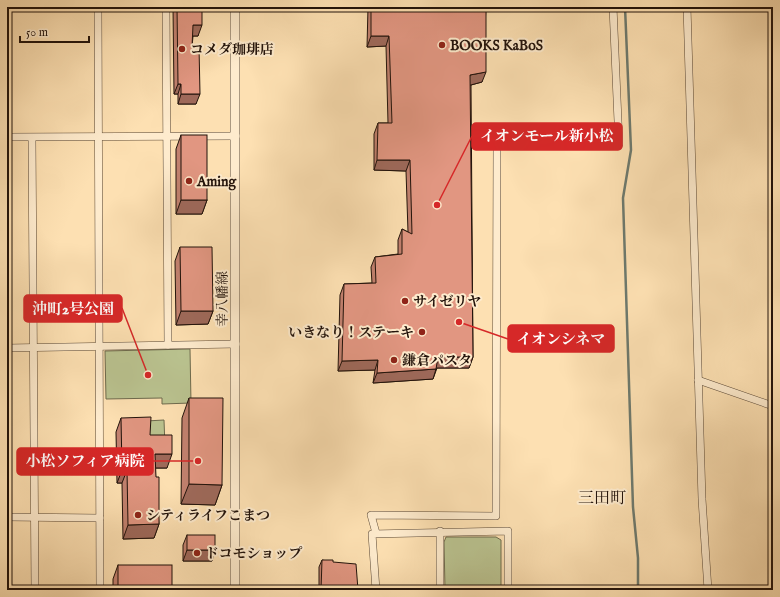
<svg xmlns="http://www.w3.org/2000/svg" width="780" height="597" viewBox="0 0 780 597" font-family="'IM FELL English','Noto Serif JP',serif">
	<style>
		.green { fill: #bac390; stroke: #6e6a4d }
		.lines { fill: none; stroke-linecap: round; stroke-linejoin: round }
		.stream { stroke: #6d796d; stroke-width: 2.5 }
		.minor-casing { stroke: #584634; stroke-width: 8 }
		.tertiary-casing { stroke: #584634; stroke-width: 10 }
		.minor { stroke: #feebcd; stroke-width: 7 }
		.tertiary { stroke: #feebcd; stroke-width: 9 }
		.wall { fill: #c2816f; stroke: #21120a }
		.shaded-wall { fill: #9e695a; stroke: #21120a }
		.building { fill: #e19681; stroke: #21120a }
		.poi-dot { fill: #8f2418; stroke: #feebcd; stroke-width: 1.5 }
		.labels { text-anchor: middle; stroke-width: 4; stroke-linejoin: round; paint-order: stroke }
		.poi-label { font-size: 14px; font-weight: bold; fill: #21120a; stroke: #feebcd; text-anchor: start }
		.street-label { font-size: 14px; fill: #21120a; stroke: #feebcd }
		.quarter-label { font-size: 16px; fill: #21120a; stroke: #feebcd }
		.leader { fill: none; stroke: #d62828; stroke-width: 1.5 }
		.callout-dot { fill: #d62828; stroke: #feebcd; stroke-width: 1.5 }
		.callout { fill: #d62828; stroke: #d62828; stroke-width: 1.5 }
		.callout-label { font-size: 15px; text-anchor: middle; font-weight: bold; fill: #fff }
	</style>
	<rect width="100%" height="100%" fill="#fde0b2"/>
	<filter id="stains"><feTurbulence type="fractalNoise" baseFrequency=".005" numOctaves="4"/><feColorMatrix values="0 0 0 0 .2 0 0 0 0 .09 0 0 0 0 .02 0 0 0 .5 -.17"/></filter>
	<radialGradient id="worn" r=".72"><stop offset=".6" stop-color="#630" stop-opacity="0"/><stop offset="1" stop-color="#630" stop-opacity=".3"/></radialGradient>
	<g class="green">
		<path d="M190 349 191 403 162 404V398L106 399 105 351Z"/>
		<path d="M164 420 165 447 147 448 146 421Z"/>
		<path d="M446 537H496L501 540V588L445 589 444 542Z"/>
	</g>
	<g class="lines">
		<path class="stream" d="M625 7 631 150 623 198 633 507 638 558V590"/>
		<defs>
			<g id="minor">
				<path d="M98 7 100 590"/>
				<path d="M166 7 168 345"/>
				<path d="M687 7 702 499 708 590"/>
				<path d="M7 137 236 136"/>
				<path d="M32 138 35 590"/>
				<path d="M7 348 236 344"/>
				<path d="M698 380 773 406"/>
				<path d="M7 517 100 518"/>
				<path d="M440 531V590"/>
				<path d="M376 533 371 515 496 516 497 145 619 144 613 7"/>
				<path d="M376 590 372 534 508 531V590"/>
			</g>
			<path id="tertiary" d="M235 590V7"/>
		</defs>
		<use href="#minor" class="minor-casing"/>
		<use href="#tertiary" class="tertiary-casing"/>
		<use href="#minor" class="minor"/>
		<use href="#tertiary" class="tertiary"/>
	</g>
	<g class="wall">
		<path d="M173 7H202L198 36H193L192 47 196 104H178V94H174Z"/>
		<path d="M368 7H486L482 82 471 85 473 357 469 368H437L433 379 373 383 375 370 338 371 340 295 344 284 372 283 371 267 375 257 398 254V240L402 229 408 232 406 171 374 170V134L378 123H388L386 46 367 47Z"/>
		<path d="M181 135 207 200 202 214H176V149Z"/>
		<path d="M180 247 213 311 208 324 176 325 175 261Z"/>
		<path d="M189 398 222 485 215 505 181 504 182 418Z"/>
		<path d="M121 418 150 435 167 468H155L159 524 154 538 123 539 122 483H117L116 432Z"/>
		<path d="M187 535 215 550 212 561H183V545Z"/>
		<path d="M322 560 333 562 358 590H319V567Z"/>
		<path d="M118 565 172 590H113V579Z"/>
	</g>
	<g class="shaded-wall">
		<path d="M193 25H202L198 36H189Z"/>
		<path d="M371 36H389L386 46 367 47Z"/>
		<path d="M486 72 482 82 467 86 470 75Z"/>
		<path d="M178 84H181L178 94H174Z"/>
		<path d="M181 94H200L196 104H178Z"/>
		<path d="M377 160H410L406 171 374 170Z"/>
		<path d="M181 200H207L202 214H176Z"/>
		<path d="M181 311H213L208 324 176 325Z"/>
		<path d="M438 357H473L469 368H434Z"/>
		<path d="M378 360 375 370 338 371 342 361Z"/>
		<path d="M436 369 433 379 373 383 377 373Z"/>
		<path d="M155 454H172L167 468H150Z"/>
		<path d="M122 470H127L122 483H117Z"/>
		<path d="M189 484 222 485 215 505 181 504Z"/>
		<path d="M159 524 154 538 123 539 128 525Z"/>
		<path d="M187 550H215L212 561H183Z"/>
	</g>
	<g class="building">
		<path d="M177 7H202V25H193L192 47H199L200 94H181V84H178Z"/>
		<path d="M371 7H486V72L470 75 473 357H438L436 369 377 373 378 360 342 361 344 284 376 283 375 257 402 254V229L412 234 410 160H377L378 123H392L389 36H371Z"/>
		<rect x="181" y="135" width="26" height="65"/>
		<path d="M180 247H212L213 311H181Z"/>
		<path d="M189 398H223L222 485 189 484Z"/>
		<path d="M151 417 150 435H172V454H155L156 477H159V524L128 525 127 470H122L121 418Z"/>
		<rect x="187" y="535" width="28" height="15"/>
		<path d="M322 560H333V562L356 564 358 590H321Z"/>
		<rect x="118" y="565" width="54" height="25"/>
	</g>
	<g class="poi-dot">
		<circle cx="442" cy="45" r="4"/>
		<circle cx="182" cy="49" r="4"/>
		<circle cx="189" cy="181" r="4"/>
		<circle cx="405" cy="301" r="4"/>
		<circle cx="422" cy="332" r="4"/>
		<circle cx="394" cy="360" r="4"/>
		<circle cx="138" cy="515" r="4"/>
		<circle cx="197" cy="553" r="4"/>
	</g>
	<g class="labels">
		<g class="poi-label">
			<text x="450" y="50">BOOKS KaBoS</text>
			<text x="190" y="54">コメダ珈琲店</text>
			<text x="197" y="186">Aming</text>
			<text x="413" y="306">サイゼリヤ</text>
			<text x="414" y="337" text-anchor="end">いきなり！ステーキ</text>
			<text x="402" y="365">鎌倉パスタ</text>
			<text x="146" y="520">シティライフこまつ</text>
			<text x="205" y="558">ドコモショップ</text>
		</g>
		<g class="street-label">
			<text transform="translate(222 299) rotate(-90)" y="5">幸八幡線</text>
		</g>
		<g class="quarter-label">
			<text x="602" y="503">三田町</text>
		</g>
	</g>
	<path class="leader" d="M437 205L472 136M148 375L122 308M459 322L508 339M198 461L153 461"/>
	<g class="callout-dot">
		<circle cx="437" cy="205" r="4"/>
		<circle cx="148" cy="375" r="4"/>
		<circle cx="459" cy="322" r="4"/>
		<circle cx="198" cy="461" r="4"/>
	</g>
	<g class="callout">
		<rect x="472" y="123" width="150" height="27" rx="4"/>
		<rect x="24" y="295" width="98" height="27" rx="4"/>
		<rect x="508" y="325" width="106" height="27" rx="4"/>
		<rect x="17" y="448" width="136" height="27" rx="4"/>
	</g>
	<g class="callout-label">
		<text x="547" y="141">イオンモール新小松</text>
		<text x="73" y="314">沖町2号公園</text>
		<text x="561" y="344">イオンシネマ</text>
		<text x="85" y="466">小松ソフィア病院</text>
	</g>
	<rect width="780" height="597" fill="none" stroke="#fde0b2" stroke-width="24"/>
	<rect x="8" y="8" width="764" height="581" fill="none" stroke="#21120a" stroke-width="2"/>
	<rect x="12" y="12" width="756" height="573" fill="none" stroke="#21120a"/>
	<path d="M20 36v6h69v-6" fill="none" stroke="#21120a" stroke-width="2"/>
	<text x="26" y="36" font-size="12" fill="#21120a" stroke="#feebcd" stroke-width="3" paint-order="stroke">50 m</text>
	<rect width="100%" height="100%" filter="url(#stains)"/>
	<rect width="100%" height="100%" fill="url(#worn)"/>
</svg>
